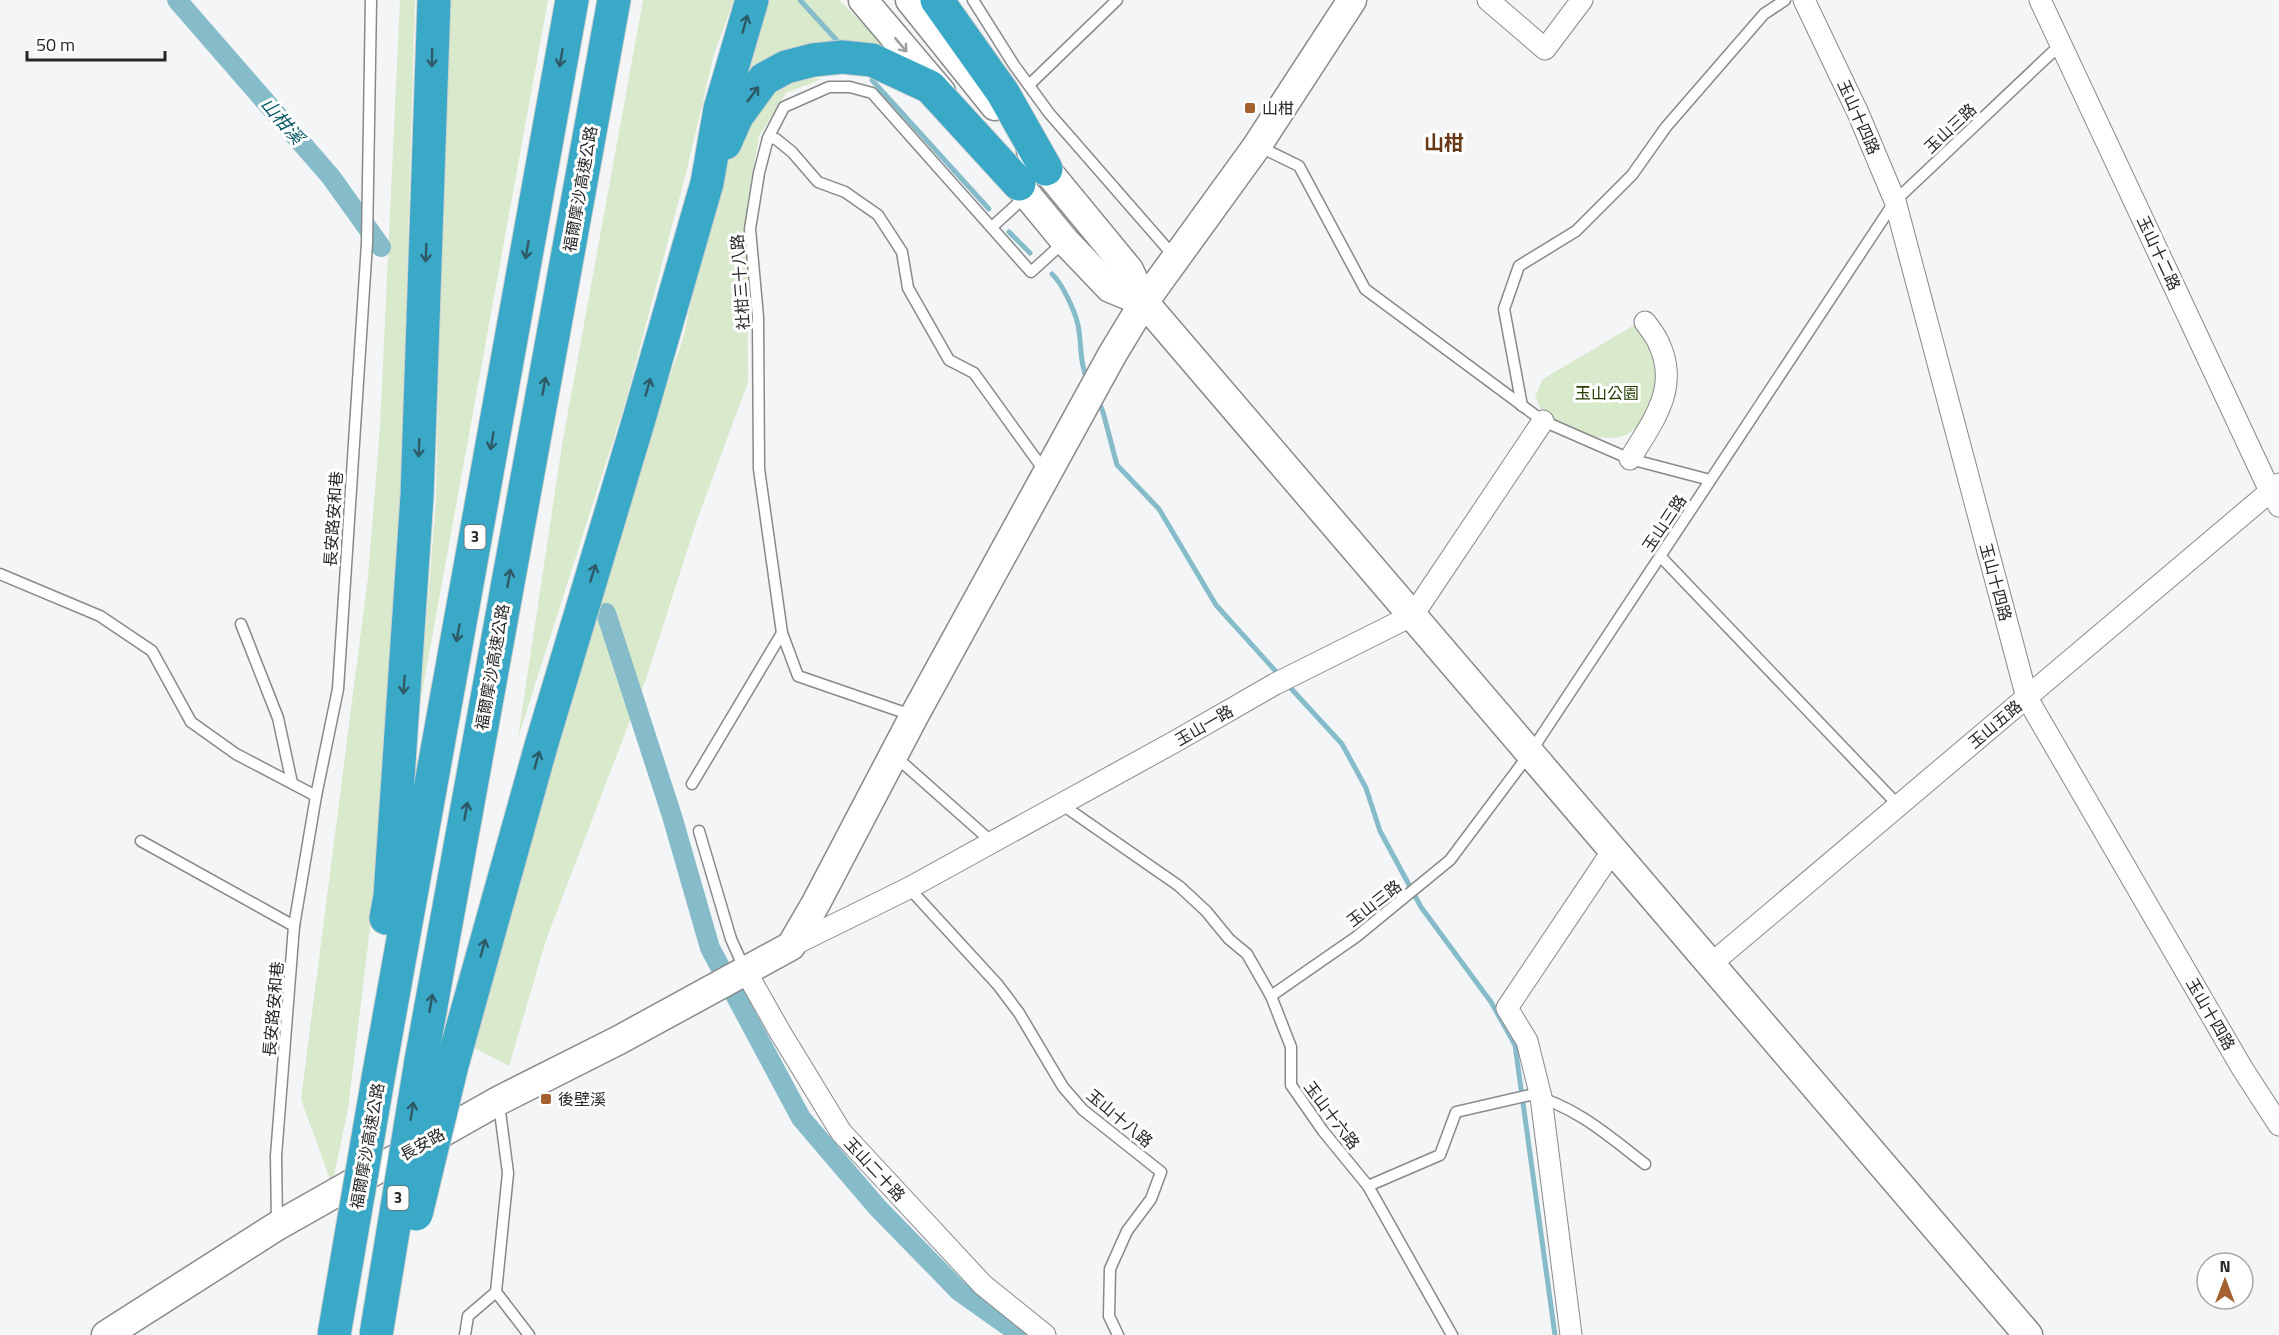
<svg xmlns="http://www.w3.org/2000/svg" width="2279" height="1335" viewBox="0 0 2279 1335" font-family="'Titillium Web','Noto Sans TC',sans-serif">
	<style>
		.green { fill: #d9e9cc }
		.lines { fill: none; stroke-linecap: round; stroke-linejoin: round }
		.stream { stroke: #86bcca; stroke-width: 5 }
		.canal { stroke: #86bcca; stroke-width: 20 }
		.lane-casing { stroke: #88898b; stroke-width: 13 }
		.street-casing { stroke: #88898b; stroke-width: 23 }
		.secondary-casing { stroke: #88898b; stroke-width: 31 }
		.highway-casing { stroke: #cfcfcf; stroke-width: 35 }
		.lane { stroke: #fff; stroke-width: 10 }
		.street { stroke: #fff; stroke-width: 21 }
		.secondary { stroke: #fff; stroke-width: 28 }
		.highway { stroke: #3aa8c7; stroke-width: 33 }
		.highway-bridge-casing { stroke: #cfcfcf; stroke-width: 35; stroke-linecap: butt }
		.highway-bridge { stroke: #3aa8c7; stroke-width: 33 }
		.oneway { stroke: #2d5a66 }
		.oneway2 { stroke: #9d9d9d }
		.poi-dot { fill: #a4612f; stroke: #fff; stroke-width: 2 }
		.labels { text-anchor: middle; stroke-width: 6; stroke-linejoin: round; paint-order: stroke }
		.shield { fill: #fff; stroke: #666767; stroke-width: 1.5 }
		.shield-label { font-size: 15px; font-weight: bold; fill: #252626 }
		.poi-label { font-size: 16px; fill: #252626; stroke: #fff; text-anchor: start }
		.street-label { font-size: 16px; fill: #252626; stroke: #fff }
		.park-label { font-size: 16px; fill: #233d00; stroke: #fff }
		.water-label { font-size: 18px; font-style: italic; fill: #075766; stroke: #fff }
		.quarter-label { font-size: 20px; font-weight: bold; fill: #663815; stroke: #fff }
	</style>
	<rect width="100%" height="100%" fill="#f3f5f7"/>
	<g class="green">
		<path d="M400 0H415L398 590 371 920 348 1109 332 1185 301 1099 368 577 380 427Z"/>
		<path d="M445 0H548L419 709 436 501Z"/>
		<path d="M643 0H734L714 54 687 169 626 400 518 738 562 445Z"/>
		<path d="M761 0H839L906 66 848 49 731 93Z"/>
		<path d="M810 78 822 79 786 93 759 136 747 206 748 382 696 523 646 679 546 940 509 1066 469 1045 656 415 683 339 715 192 743 123 772 88Z"/>
		<path d="M1636 324C1642 333 1652 345 1655 355 1662 380 1649 430 1620 437 1601 442 1555 429 1543 413 1540 409 1538 402 1535 397L1543 379Z"/>
	</g>
	<g class="lines">
		<g class="stream">
			<path d="M800 0 841 45"/>
			<path d="M872 80 989 209"/>
			<path d="M1009 232 1030 253"/>
			<path d="M1052 274C1062 283 1075 311 1078 325 1082 344 1079 363 1088 381"/>
			<path d="M1098 400 1103 412 1117 465 1159 509 1216 605 1280 676"/>
			<path d="M1286 683 1342 744 1366 788 1380 831 1421 907 1491 1002 1515 1045 1555 1335"/>
		</g>
		<g class="canal">
			<path d="M177 0 331 177 381 247"/>
			<path d="M606 613 672 816 710 948 801 1118 877 1207 959 1291 1021 1335"/>
		</g>
		<defs>
			<g id="lane">
				<path d="M973 0 1014 65 1049 113 1172 254"/>
				<path d="M1029 85 1117 0"/>
				<path d="M768 138 776 139 792 152 818 182 845 192 878 215 902 252 908 288 949 360 974 373 1046 473"/>
				<path d="M1258 146 1299 166 1365 289 1543 421 1630 459 1710 480"/>
				<path d="M992 227 1027 195"/>
				<path d="M1522 406 1504 309 1519 266 1576 231 1632 175 1666 127 1764 14 1785 0"/>
				<path d="M1660 556 1898 805"/>
				<path d="M0 574 100 616 152 651 191 722 236 754 316 796"/>
				<path d="M241 624 278 718 292 783"/>
				<path d="M914 716 798 676 782 633 759 469 758 317 750 229 759 173 768 138 784 107 829 87H850L872 93 1031 272 1065 241"/>
				<path d="M896 757 992 842"/>
				<path d="M692 784 782 633"/>
				<path d="M1061 804 1179 886 1206 911 1229 939 1247 954 1271 996 1291 1047V1085L1323 1131 1368 1186 1452 1335"/>
				<path d="M699 831 731 939 745 970"/>
				<path d="M141 841 294 926"/>
				<path d="M909 888 998 985 1019 1013 1063 1087 1083 1110 1161 1172 1151 1199 1127 1231 1110 1269 1109 1316 1118 1335"/>
				<path d="M1271 996 1356 937 1450 860 1530 753 1895 201 2061 44"/>
				<path d="M1368 1186 1440 1155 1456 1112 1530 1095C1574 1105 1610 1137 1645 1164"/>
				<path d="M277 1224 276 1156 294 926 316 796 338 689 367 243 371 0"/>
				<path d="M496 1292 529 1335"/>
				<path d="M465 1335 468 1316 496 1292 508 1173 499 1104"/>
			</g>
			<g id="street">
				<path d="M1488 0 1545 49 1582 0"/>
				<path d="M1804 0 1858 113 1895 201 2027 698 2242 1068 2279 1125"/>
				<path d="M2040 0 2270 491 2279 506"/>
				<path d="M1630 459C1652 422 1679 390 1660 346 1657 337 1650 329 1645 322"/>
				<path d="M791 946 909 888 1176 741 1275 684 1413 615 1543 421"/>
				<path d="M1711 964 2279 484"/>
				<path d="M745 970 780 1032 841 1132 983 1285 1045 1335"/>
				<path d="M1571 1335 1541 1097 1527 1041 1507 1008 1613 850"/>
			</g>
			<g id="secondary">
				<path d="M863 0 941 92"/>
				<path d="M910 0 995 106"/>
				<path d="M1031 151 1129 270 1144 302 2028 1335"/>
				<path d="M1004 167 1065 241 1110 288 1144 302"/>
				<path d="M106 1335 277 1226 498 1101 619 1040 791 946 816 903 914 716 1112 355 1144 302 1257 146 1352 0"/>
			</g>
			<g id="highway">
				<path d="M937 0 1003 93 1046 169"/>
				<path d="M725 143 737 116 764 79 786 67 813 60 842 57 872 60 930 87 1019 184"/>
				<path d="M386 918 390 896 417 496 434 0"/>
				<path d="M421 1061 614 0"/>
				<path d="M452 1065 541 746 639 419 707 183 720 109 752 0"/>
				<path d="M379 1073 572 0"/>
			</g>
		</defs>
		<use href="#lane" class="lane-casing"/>
		<use href="#street" class="street-casing"/>
		<use href="#secondary" class="secondary-casing"/>
		<use href="#highway" class="highway-casing"/>
		<use href="#lane" class="lane"/>
		<use href="#street" class="street"/>
		<use href="#secondary" class="secondary"/>
		<use href="#highway" class="highway"/>
		<defs>
			<g id="highway-bridge">
				<path d="M416 1214 452 1065"/>
				<path d="M334 1335 379 1073"/>
				<path d="M376 1335 421 1061"/>
			</g>
		</defs>
		<use href="#highway-bridge" class="highway-bridge-casing"/>
		<use href="#highway-bridge" class="highway-bridge"/>
	</g>
	<defs><path id="oneway-shaft" d="M-6 0H5M1.5-3L5.5 0L1.5 3" fill="none" stroke-width="1.6" stroke-linecap="round" stroke-linejoin="round" transform="scale(1.5)"/></defs>
	<g class="oneway">
		<use href="#oneway-shaft" transform="translate(745 24) rotate(-74)"/>
		<use href="#oneway-shaft" transform="translate(432 58) rotate(91)"/>
		<use href="#oneway-shaft" transform="translate(561 58) rotate(100)"/>
		<use href="#oneway-shaft" transform="translate(753 94) rotate(-53)"/>
		<use href="#oneway-shaft" transform="translate(527 250) rotate(100)"/>
		<use href="#oneway-shaft" transform="translate(426 253) rotate(92)"/>
		<use href="#oneway-shaft" transform="translate(544 386) rotate(-80)"/>
		<use href="#oneway-shaft" transform="translate(648 387) rotate(-74)"/>
		<use href="#oneway-shaft" transform="translate(492 441) rotate(100)"/>
		<use href="#oneway-shaft" transform="translate(419 448) rotate(92)"/>
		<use href="#oneway-shaft" transform="translate(593 573) rotate(-73)"/>
		<use href="#oneway-shaft" transform="translate(509 578) rotate(-80)"/>
		<use href="#oneway-shaft" transform="translate(458 633) rotate(100)"/>
		<use href="#oneway-shaft" transform="translate(404 685) rotate(94)"/>
		<use href="#oneway-shaft" transform="translate(537 760) rotate(-74)"/>
		<use href="#oneway-shaft" transform="translate(466 811) rotate(-80)"/>
		<use href="#oneway-shaft" transform="translate(483 948) rotate(-74)"/>
		<use href="#oneway-shaft" transform="translate(431 1003) rotate(-80)"/>
		<use href="#oneway-shaft" transform="translate(412 1111) rotate(-81)"/>
	</g>
	<use class="oneway2" href="#oneway-shaft" transform="translate(901 45) rotate(50)"/>
	<g class="poi-dot">
		<rect x="1244" y="102" width="12" height="12" rx="3"/>
		<rect x="540" y="1093" width="12" height="12" rx="3"/>
	</g>
	<g class="labels">
		<g class="shield">
			<rect x="464.5" y="525" width="21" height="24" rx="4.5"/>
			<rect x="387.5" y="1186" width="21" height="24" rx="4.5"/>
		</g>
		<g class="shield-label">
			<text x="475" y="542">3</text>
			<text x="398" y="1203">3</text>
		</g>
		<g class="poi-label">
			<text x="1262" y="114">山柑</text>
			<text x="558" y="1105">後壁溪</text>
		</g>
		<g class="street-label">
			<text transform="translate(1859 117) rotate(66)" y="6">玉山十四路</text>
			<text transform="translate(1950 128) rotate(-43)" y="6">玉山三路</text>
			<text transform="translate(580 189) rotate(-80)" y="6">福爾摩沙高速公路</text>
			<text transform="translate(2159 253) rotate(65)" y="6">玉山十二路</text>
			<text transform="translate(740 282) rotate(-94)" y="6">社柑三十八路</text>
			<text transform="translate(333 519) rotate(-86)" y="6">長安路安和巷</text>
			<text transform="translate(1664 523) rotate(-56)" y="6">玉山三路</text>
			<text transform="translate(1996 582) rotate(75)" y="6">玉山十四路</text>
			<text transform="translate(492 667) rotate(-80)" y="6">福爾摩沙高速公路</text>
			<text transform="translate(1995 724) rotate(-40)" y="6">玉山五路</text>
			<text transform="translate(1204 725) rotate(-30)" y="6">玉山一路</text>
			<text transform="translate(1374 903) rotate(-38)" y="6">玉山三路</text>
			<text transform="translate(273 1009) rotate(-85)" y="6">長安路安和巷</text>
			<text transform="translate(2211 1014) rotate(60)" y="6">玉山十四路</text>
			<text transform="translate(1332 1115) rotate(53)" y="6">玉山十六路</text>
			<text transform="translate(1120 1118) rotate(40)" y="6">玉山十八路</text>
			<text transform="translate(422 1144) rotate(-29)" y="6">長安路</text>
			<text transform="translate(367 1146) rotate(-80)" y="6">福爾摩沙高速公路</text>
			<text transform="translate(875 1169) rotate(47)" y="6">玉山二十路</text>
		</g>
		<g class="park-label">
			<text x="1607" y="399">玉山公園</text>
		</g>
		<g class="water-label">
			<text transform="translate(282 121) rotate(49)" y="6">山柑溪</text>
		</g>
		<g class="quarter-label">
			<text x="1444" y="150">山柑</text>
		</g>
	</g>
	<g transform="translate(2225 1281)"><circle r="28" fill="#ffffff" stroke="#a8a8a8" stroke-width="1.5"/>
	<path d="M0-4.5L10 22L0 15L-10 22Z" fill="#a4612f"/>
	<text y="-9" font-size="16" font-weight="bold" text-anchor="middle" fill="#252626">N</text>
	</g>
	<path d="M27 51v9h138v-9" fill="none" stroke="#252626" stroke-width="3"/>
	<text x="36" y="51" font-size="18" fill="#252626" stroke="#ffffff" stroke-width="4.5" paint-order="stroke">50 m</text>
</svg>
